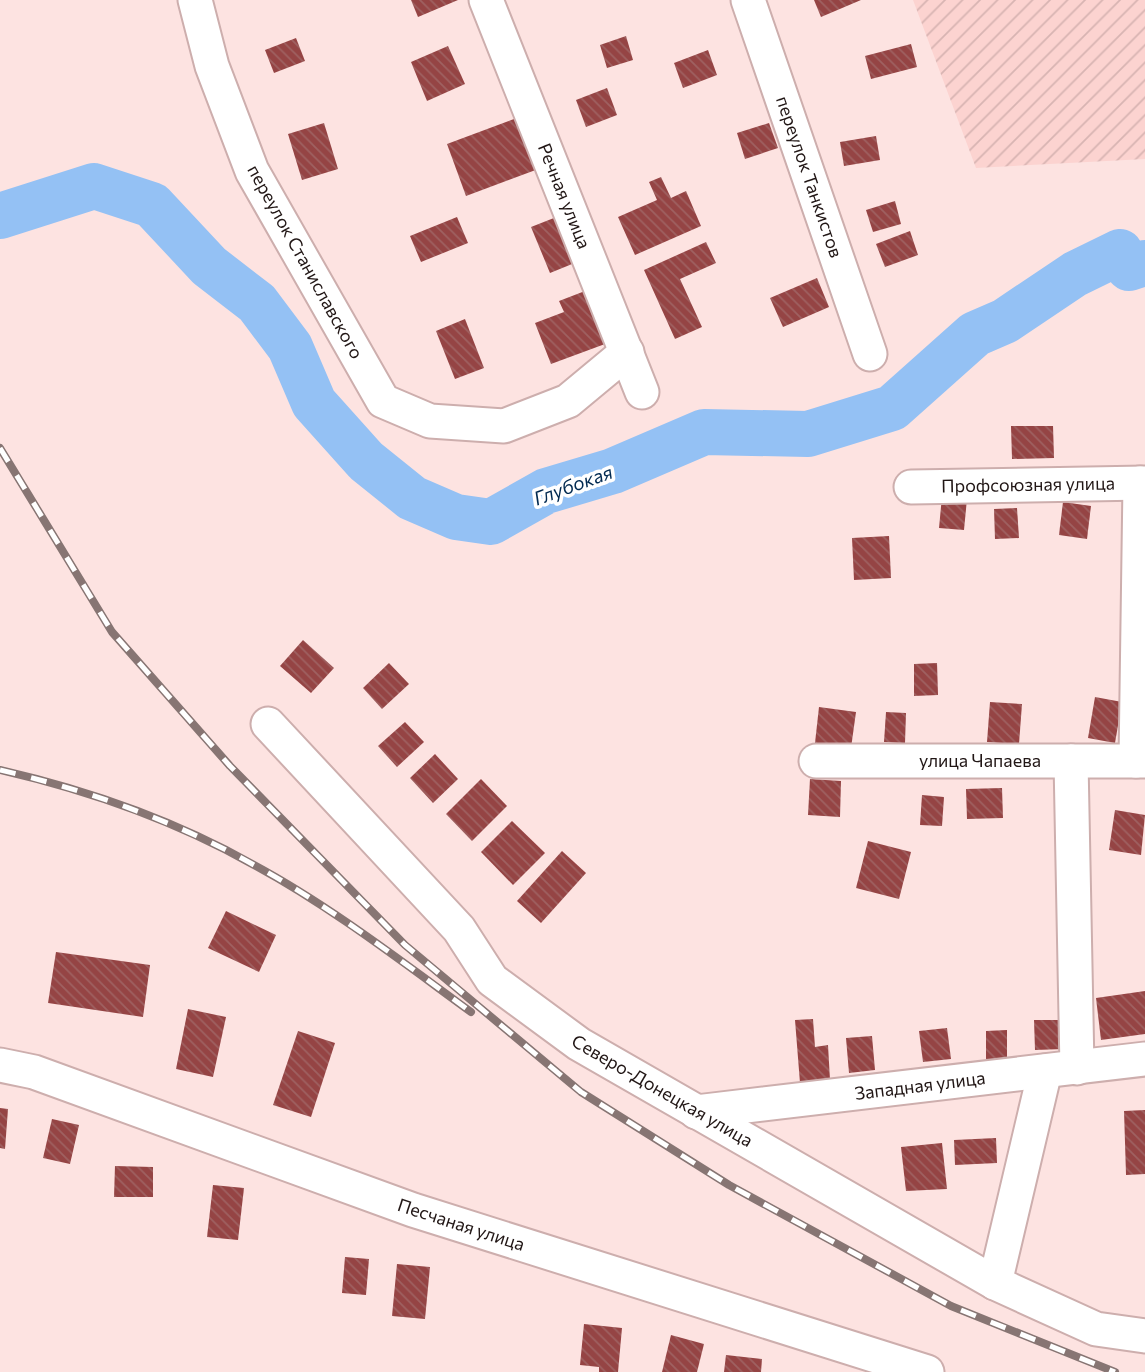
<svg xmlns="http://www.w3.org/2000/svg" width="1145" height="1372" viewBox="0 0 1145 1372" font-family="Commissioner,sans-serif">
	<style>
		.industrial { fill: url(#industrial-furrows) }
		.lines { fill: none; stroke-linecap: round; stroke-linejoin: round }
		.river { stroke: #94c1f4; stroke-width: 46 }
		.building { fill: url(#building-back-hatch) }
		.minor-casing { stroke: #cdaead; stroke-width: 37 }
		.minor { stroke: #fff; stroke-width: 33 }
		.rail-casing { stroke: #877573; stroke-width: 8 }
		.rail { stroke: #fff; stroke-width: 5; stroke-dasharray: 16; stroke-linecap: butt }
		.labels { text-anchor: middle; stroke-width: 7; stroke-linejoin: round; paint-order: stroke }
		.street-label { font-size: 18px; fill: #211615; stroke: #fff }
		.water-label { font-size: 19px; font-style: italic; fill: #002950; stroke: #fff }
	</style>
	<defs>
		<pattern id="industrial-furrows" width="10" height="10" patternUnits="userSpaceOnUse" patternTransform="scale(1.75)"><rect width="10" height="10" fill="#fcd3d0"/><path d="M-1 1l2-2M0 10L10 0M9 11l2-2" fill="none" stroke="#d8b4b2"/></pattern>
		<pattern id="building-back-hatch" width="6" height="6" patternUnits="userSpaceOnUse" patternTransform="scale(1.75)"><rect width="6" height="6" fill="#954444"/><path d="M-1 5l2 2M0 0l6 6M5-1l2 2" fill="none" stroke="#9f6161"/></pattern>
	</defs>
	<rect width="100%" height="100%" fill="#fde3e1"/>
	<path class="industrial" d="M913 0H1145V159L976 168Z"/>
	<g class="lines">
		<path class="river" d="M0 216 94 186 152 205 209 266 257 303 290 347 314 403 366 461 412 498 456 517 491 522 546 491 613 471 704 432 808 434 892 408 975 334 1005 321 1075 274 1120 252 1129 268 1145 263"/>
	</g>
	<g class="building">
		<path d="M411 0H458L418 17Z"/>
		<path d="M814 0H861L821 17Z"/>
		<path d="M626 36 633 60 607 68 600 45Z"/>
		<path d="M296 38 305 61 274 73 265 50Z"/>
		<path d="M911 44 917 67 871 79 865 56Z"/>
		<path d="M448 46 465 84 427 101 411 62Z"/>
		<path d="M708 50 717 75 683 88 674 63Z"/>
		<path d="M607 88 617 115 586 127 576 100Z"/>
		<path d="M522 116 541 168 466 196 447 144Z"/>
		<path d="M324 123 338 169 302 180 288 134Z"/>
		<path d="M769 123 778 148 745 159 737 133Z"/>
		<path d="M876 136 880 160 844 166 840 142Z"/>
		<path d="M661 177 671 198 686 191 701 226 635 255 618 217 657 200 649 182Z"/>
		<path d="M895 201 901 224 873 232 866 210Z"/>
		<path d="M559 216 577 262 550 273 531 227Z"/>
		<path d="M457 217 468 243 421 262 410 236Z"/>
		<path d="M910 231 918 255 885 267 876 244Z"/>
		<path d="M706 242 716 263 680 279 702 327 675 339 644 270Z"/>
		<path d="M817 278 829 307 783 327 770 298Z"/>
		<path d="M585 291 605 344 551 364 535 323 564 312 559 301Z"/>
		<path d="M465 319 484 368 455 379 436 331Z"/>
		<path d="M1011 426H1053L1054 458 1012 459Z"/>
		<path d="M942 496 967 499 964 530 939 528Z"/>
		<path d="M1063 502 1091 506 1087 539 1059 535Z"/>
		<path d="M1017 508 1019 538 995 539 994 509Z"/>
		<path d="M889 536 891 578 854 580 852 538Z"/>
		<path d="M303 640 334 668 311 693 280 666Z"/>
		<path d="M389 663 409 684 382 709 363 688Z"/>
		<path d="M937 663 938 695 914 696V664Z"/>
		<path d="M1095 697 1122 702 1115 743 1088 738Z"/>
		<path d="M990 702 1022 704 1019 744 987 742Z"/>
		<path d="M819 707 856 712 851 748 815 743Z"/>
		<path d="M886 712 906 713 905 743 884 742Z"/>
		<path d="M405 722 424 742 397 767 378 746Z"/>
		<path d="M435 754 458 779 433 803 410 778Z"/>
		<path d="M481 779 507 806 472 841 446 814Z"/>
		<path d="M810 779 841 781 840 817 808 815Z"/>
		<path d="M1002 788 1003 818 967 819 966 789Z"/>
		<path d="M922 795 944 797 942 826 920 825Z"/>
		<path d="M1115 810 1145 815 1141 855 1109 850Z"/>
		<path d="M512 821 545 853 513 885 481 852Z"/>
		<path d="M868 841 911 852 899 899 856 888Z"/>
		<path d="M562 851 586 873 541 923 517 901Z"/>
		<path d="M226 911 276 935 259 972 208 948Z"/>
		<path d="M56 952 150 965 143 1017 48 1003Z"/>
		<path d="M1145 991V1034L1101 1040 1096 998Z"/>
		<path d="M188 1009 226 1017 213 1077 176 1069Z"/>
		<path d="M813 1019 815 1047 828 1045 830 1080 800 1083 795 1020Z"/>
		<path d="M1034 1020H1064V1049L1035 1050Z"/>
		<path d="M947 1028 951 1059 923 1062 919 1031Z"/>
		<path d="M1007 1030V1060H986V1031Z"/>
		<path d="M298 1031 335 1043 311 1117 273 1105Z"/>
		<path d="M872 1036 875 1070 849 1073 846 1038Z"/>
		<path d="M0 1108 8 1109 5 1149 0 1148Z"/>
		<path d="M1145 1110V1174L1126 1175 1124 1111Z"/>
		<path d="M52 1119 79 1125 70 1164 43 1158Z"/>
		<path d="M996 1138 997 1163 955 1165 954 1140Z"/>
		<path d="M942 1143 947 1189 906 1191 901 1147Z"/>
		<path d="M115 1166 153 1167V1197H114Z"/>
		<path d="M213 1185 244 1188 238 1240 207 1237Z"/>
		<path d="M345 1257 369 1259 366 1295 342 1293Z"/>
		<path d="M397 1264 430 1267 425 1319 392 1316Z"/>
		<path d="M584 1324 622 1328 618 1372H599V1367L580 1365Z"/>
		<path d="M671 1335 704 1344 697 1372H662Z"/>
		<path d="M726 1355 762 1359 761 1372H724Z"/>
	</g>
	<g class="lines">
		<defs>
			<g id="minor">
				<path d="M195 0 212 66 252 171 383 401 430 421 504 426 568 401 627 352"/>
				<path d="M486 0 642 392"/>
				<path d="M748 0 870 354"/>
				<path d="M911 487 1145 483"/>
				<path d="M268 724 459 929 492 980 579 1044 995 1283 1096 1329 1145 1336"/>
				<path d="M816 761H1145"/>
				<path d="M1071 761 1077 1068"/>
				<path d="M1136 761 1140 483"/>
				<path d="M0 1065 34 1072 413 1210 927 1372"/>
				<path d="M696 1112 1145 1059"/>
				<path d="M995 1283 1045 1071"/>
			</g>
		</defs>
		<use href="#minor" class="minor-casing"/>
		<use href="#minor" class="minor"/>
		<defs>
			<g id="rail">
				<path d="M0 448 112 632 230 766 405 945 581 1092 729 1185 951 1306 1115 1372"/>
				<path d="M0 770C87 790 176 821 254 865 330 906 401 961 471 1012"/>
			</g>
		</defs>
		<use href="#rail" class="rail-casing"/>
		<use href="#rail" class="rail"/>
	</g>
	<g class="labels">
		<g class="street-label">
			<text transform="translate(809 177) rotate(71)" y="6">переулок Танкистов</text>
			<text transform="translate(564 196) rotate(68)" y="6">Речная улица</text>
			<text transform="translate(305 262) rotate(61)" y="6">переулок Станиславского</text>
			<text transform="translate(1028 485) rotate(-1)" y="6">Профсоюзная улица</text>
			<text x="980" y="767">улица Чапаева</text>
			<text transform="translate(920 1086) rotate(-7)" y="6">Западная улица</text>
			<text transform="translate(662 1091) rotate(30)" y="6">Северо-Донецкая улица</text>
			<text transform="translate(461 1225) rotate(18)" y="6">Песчаная улица</text>
		</g>
		<g class="water-label">
			<text transform="translate(573 485) rotate(-20)" y="7">Глубокая</text>
		</g>
	</g>
</svg>
